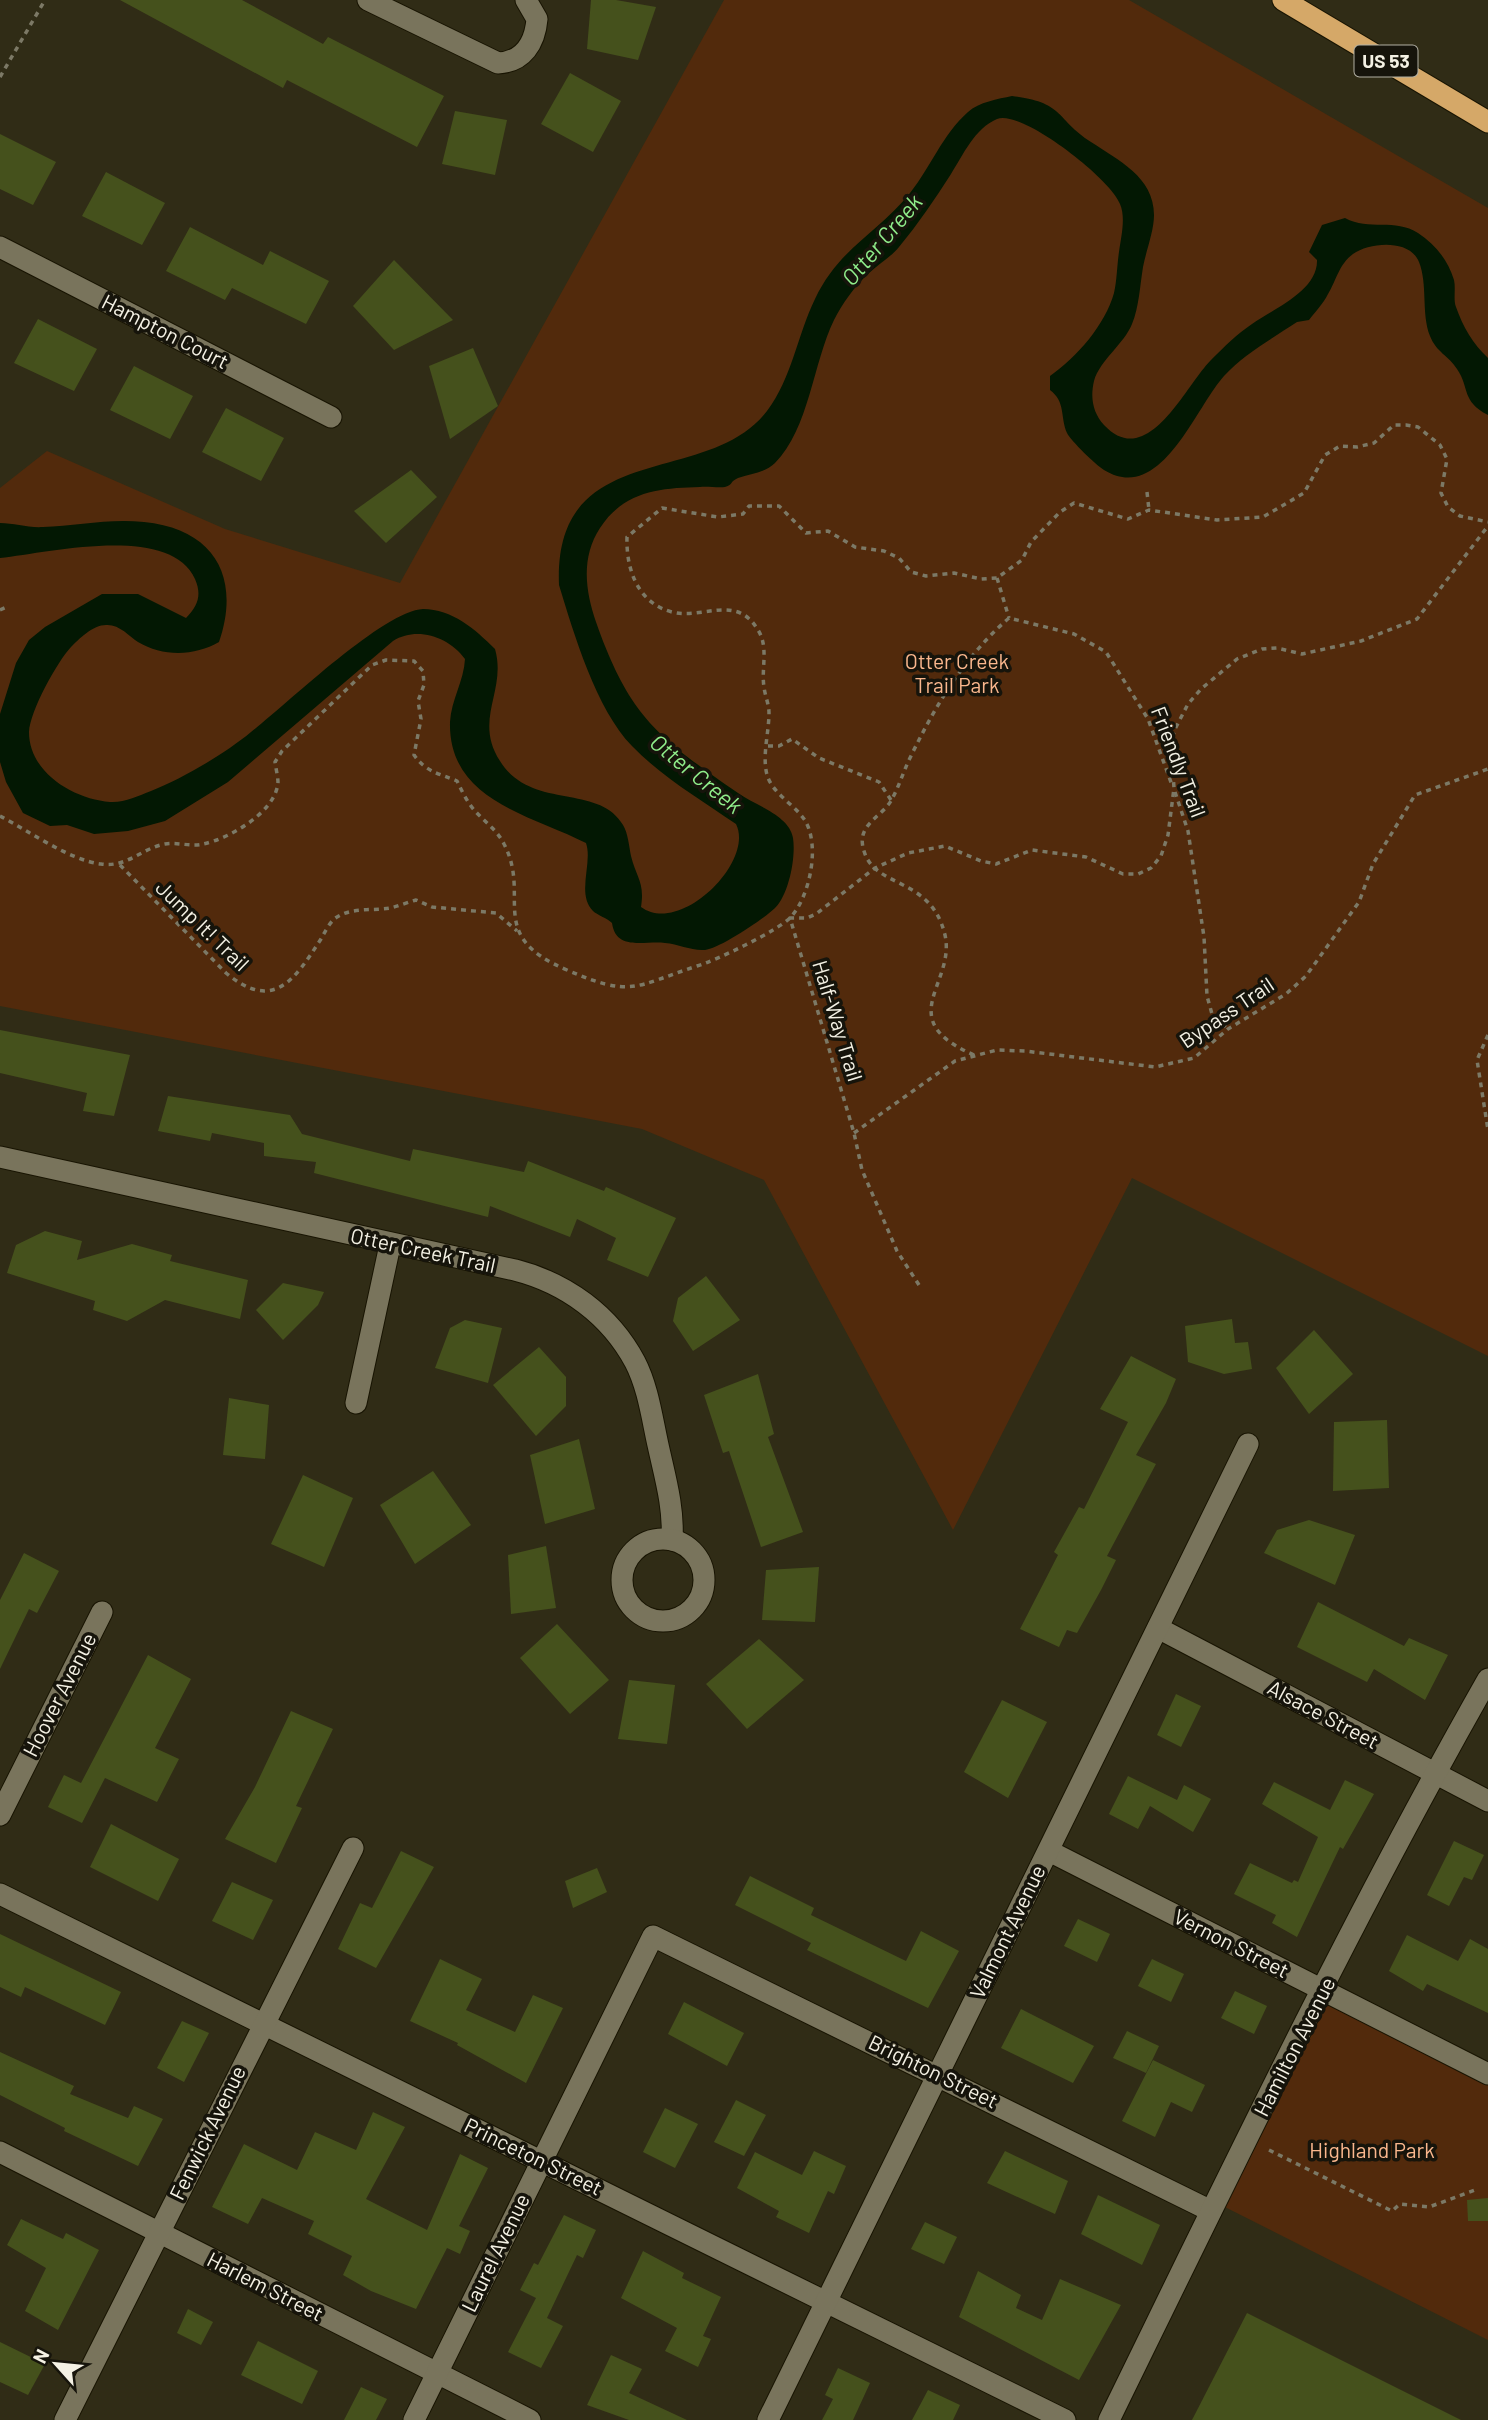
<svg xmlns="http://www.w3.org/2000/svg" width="1488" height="2420" viewBox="0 0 1488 2420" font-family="Barlow,sans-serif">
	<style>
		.green { fill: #522a0c }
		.water { fill: #031803 }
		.building { fill: #45511c }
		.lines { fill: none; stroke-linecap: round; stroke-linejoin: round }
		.minor-casing { stroke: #181402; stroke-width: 23 }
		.highway-casing { stroke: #181402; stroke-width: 23 }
		.path { stroke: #7c7966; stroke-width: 3.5; stroke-dasharray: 5 5; stroke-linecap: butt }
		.minor { stroke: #79745c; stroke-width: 21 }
		.highway { stroke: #d5a868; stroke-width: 21 }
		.labels { text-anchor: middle; stroke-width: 7; stroke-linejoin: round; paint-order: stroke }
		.shield { fill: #16140b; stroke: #b1afa3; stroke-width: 2 }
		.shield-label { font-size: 19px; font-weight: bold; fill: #f4f1e4 }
		.street-label { font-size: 21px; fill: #f4f1e4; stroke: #16140b }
		.park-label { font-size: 21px; fill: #fab78d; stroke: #16140b }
		.water-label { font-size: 23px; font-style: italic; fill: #8fec8a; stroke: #16140b }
	</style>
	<rect width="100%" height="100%" fill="#302c16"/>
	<g class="green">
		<path d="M724 0H1129L1488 208V1356L1132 1178 953 1530 764 1180 642 1129 0 1006V488L47 451 225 529 400 583Z"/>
		<path d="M1323 1991 1488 2075V2340L1215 2202Z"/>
	</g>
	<path class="water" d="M1012 96C1066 103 1054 118 1091 142 1118 160 1154 177 1154 215 1154 231 1146 251 1143 267 1140 285 1139 307 1132 324 1124 344 1100 360 1094 381 1090 398 1093 413 1104 425 1148 472 1186 384 1212 359 1224 347 1237 334 1252 324 1273 309 1318 291 1317 260L1309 252 1322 225 1345 218C1369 231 1395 218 1418 233 1435 244 1448 260 1454 280 1456 289 1453 299 1456 307 1463 327 1473 344 1488 358V415C1461 401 1470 388 1457 369 1449 356 1436 352 1430 336 1421 313 1428 285 1419 262 1410 239 1370 242 1353 254 1339 264 1336 281 1328 294 1323 304 1315 312 1309 320L1297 322C1273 338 1244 354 1224 376 1195 408 1161 505 1104 470 1096 465 1071 441 1067 433 1060 417 1066 402 1050 390V376C1077 357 1105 325 1114 293 1117 280 1117 265 1119 252 1121 237 1126 218 1120 204 1112 180 1022 109 997 119 975 128 963 155 951 174 935 199 918 224 899 247 890 258 878 264 868 274 855 286 842 304 834 320 813 363 809 429 775 463 765 473 751 473 738 478 729 482 734 484 725 487 718 488 707 486 700 487 660 488 624 491 600 528 581 557 585 590 596 622 629 716 658 738 738 793 756 806 789 815 793 838 796 857 789 894 775 908 765 918 719 949 705 950 691 951 679 944 665 943 646 940 616 952 612 923 607 918 597 915 593 911 576 894 593 863 586 843 532 815 448 801 450 722 451 700 464 681 465 659 449 637 417 626 393 641L228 782 165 821 128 831 94 834 67 825 50 826 23 813 6 782 0 762V714L16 663 29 640 45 627 102 594H138L186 618C198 606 202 595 195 579 170 523 48 553 0 558V523C14 523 28 528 43 527 76 526 110 518 144 522 215 529 241 578 219 642 195 656 163 657 138 642 129 636 119 624 106 625 93 625 79 639 71 647 57 662 30 711 29 732 29 773 74 799 110 802 124 803 138 796 151 791 182 779 226 753 251 732 286 705 383 611 423 609 452 609 475 629 495 649 507 691 473 719 500 761 531 811 599 783 623 825 628 833 629 846 631 856 636 877 645 882 641 907 680 936 755 862 736 824 701 800 662 777 632 746 596 709 574 634 559 585 553 436 708 489 767 411 792 378 797 336 815 299 839 248 877 234 910 193 931 167 942 135 968 112 979 102 998 99 1012 96Z"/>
	<g class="building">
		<path d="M120 0H242L323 44 328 37 444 96 417 147 287 80 283 88Z"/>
		<path d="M591 0H616L656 7 638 60 587 49Z"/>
		<path d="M570 73 621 101 593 152 541 124Z"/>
		<path d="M455 111 507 120 495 175 442 164Z"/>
		<path d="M0 134 56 162 33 205 0 189Z"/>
		<path d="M106 172 165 203 142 245 82 216Z"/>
		<path d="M190 227 263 265 270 251 329 281 306 324 232 288 225 300 166 271Z"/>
		<path d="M394 260 453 320 394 350 353 306Z"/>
		<path d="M38 319 97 349 74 391 14 363Z"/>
		<path d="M473 348 498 406 450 439 429 366Z"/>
		<path d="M134 366 193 396 170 439 110 410Z"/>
		<path d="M226 408 284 438 261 481 202 452Z"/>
		<path d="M411 470 437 497 386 543 354 511Z"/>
		<path d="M0 1030 130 1055 114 1116 83 1111 87 1093 0 1073Z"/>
		<path d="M168 1096 290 1115 302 1134 410 1161 413 1149 524 1172 528 1161 604 1191 606 1187 676 1218 648 1277 607 1260 616 1238 577 1219 570 1237 490 1206 488 1217 314 1173 316 1162 264 1156V1143L212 1133 210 1141 158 1131Z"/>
		<path d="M45 1231 82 1241 77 1260 132 1244 172 1255 170 1261 248 1280 240 1319 165 1300 127 1321 93 1310 95 1301 7 1273 16 1245Z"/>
		<path d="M706 1276 740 1320 693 1351 673 1321 678 1298Z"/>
		<path d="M283 1283 324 1292 318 1305 283 1340 256 1310Z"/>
		<path d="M1232 1319 1235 1343 1248 1342 1252 1369 1224 1374 1188 1362 1185 1326Z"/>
		<path d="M465 1320 502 1328 488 1383 435 1368 450 1328Z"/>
		<path d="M1314 1330 1353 1374 1309 1414 1276 1368Z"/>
		<path d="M539 1347 566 1377V1406L536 1436 493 1385Z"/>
		<path d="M1131 1356 1176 1379 1166 1403 1136 1455 1156 1464 1107 1556 1116 1560 1101 1590 1077 1633 1067 1630 1059 1647 1020 1629 1058 1555 1054 1552 1079 1507 1084 1509 1128 1422 1100 1409Z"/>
		<path d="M758 1374 774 1434 768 1437 803 1532 761 1547 729 1451 723 1453 704 1395Z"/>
		<path d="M229 1398 269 1405 265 1459 223 1455Z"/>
		<path d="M1387 1420 1389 1488 1333 1491 1334 1422Z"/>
		<path d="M579 1439 595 1509 545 1524 530 1455Z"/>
		<path d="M433 1471 471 1525 415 1564 380 1505Z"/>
		<path d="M303 1475 353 1498 324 1567 271 1544Z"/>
		<path d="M1309 1520 1355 1535 1335 1585 1264 1553 1277 1530Z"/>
		<path d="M546 1546 556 1608 511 1614 508 1555Z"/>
		<path d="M24 1553 59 1571 37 1613 29 1609 0 1669V1600Z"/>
		<path d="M819 1567 815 1622 762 1620 766 1570Z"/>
		<path d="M1318 1602 1404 1646 1409 1638 1448 1655 1425 1700 1374 1669 1367 1682 1297 1647Z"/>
		<path d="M557 1624 609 1680 570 1714 520 1658Z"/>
		<path d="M759 1639 804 1680 747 1729 706 1684Z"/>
		<path d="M148 1655 191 1679 155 1748 179 1759 157 1802 105 1778 82 1823 48 1807 64 1775 81 1783Z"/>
		<path d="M629 1680 675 1685 667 1744 618 1739Z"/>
		<path d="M1176 1694 1201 1706 1181 1747 1157 1735Z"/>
		<path d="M1002 1700 1047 1722 1008 1798 964 1772Z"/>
		<path d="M291 1711 333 1729 296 1806 302 1808 276 1863 225 1839 255 1787Z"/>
		<path d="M1128 1776 1177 1800 1184 1785 1211 1799 1193 1832 1150 1806 1138 1829 1109 1814Z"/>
		<path d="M1345 1780 1374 1794 1343 1849 1340 1847 1297 1937 1272 1923 1276 1915 1234 1894 1250 1863 1292 1883 1294 1880 1298 1882 1318 1837 1262 1804 1274 1782 1330 1810Z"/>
		<path d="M111 1824 179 1859 158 1901 90 1867Z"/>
		<path d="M1454 1841 1484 1855 1472 1880 1464 1877 1449 1906 1427 1895Z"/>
		<path d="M401 1851 434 1867 376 1968 338 1949 360 1903 372 1908Z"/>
		<path d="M597 1868 607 1892 573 1908 565 1881Z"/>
		<path d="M750 1876 814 1908 811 1915 906 1961 921 1931 959 1951 928 2008 807 1950 811 1943 735 1905Z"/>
		<path d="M232 1882 273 1900 253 1940 212 1921Z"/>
		<path d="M1078 1919 1110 1934 1097 1962 1064 1946Z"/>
		<path d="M0 1934 121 1992 105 2025 25 1987 21 1997 0 1987Z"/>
		<path d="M1407 1935 1458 1961 1470 1939 1488 1949V2013L1427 1984 1423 1991 1389 1971Z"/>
		<path d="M440 1959 482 1979 466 2010 515 2032 533 1995 563 2008 526 2083 457 2045 458 2043 410 2021Z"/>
		<path d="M1152 1959 1184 1974 1171 2002 1138 1986Z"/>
		<path d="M1235 1991 1267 2006 1254 2034 1221 2018Z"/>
		<path d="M684 2002 744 2033 727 2066 668 2034Z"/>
		<path d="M1021 2009 1094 2046 1073 2083 1001 2048Z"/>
		<path d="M182 2021 209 2033 184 2082 157 2068Z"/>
		<path d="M1127 2031 1159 2046 1146 2073 1113 2058Z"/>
		<path d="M0 2052 74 2086 70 2094 128 2118 134 2106 163 2119 138 2166 64 2131 65 2128 0 2095Z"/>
		<path d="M1153 2060 1205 2085 1192 2112 1171 2102 1155 2137 1122 2121Z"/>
		<path d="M736 2100 766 2115 744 2156 714 2142Z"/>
		<path d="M665 2108 698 2124 675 2168 643 2152Z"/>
		<path d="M373 2112 405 2127 366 2199 427 2230 460 2154 488 2168 459 2226 470 2231 460 2254 447 2248 416 2309 371 2291 343 2275 352 2256 308 2234 314 2221 262 2198 248 2224 212 2207 244 2144 297 2170 315 2132 356 2150Z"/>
		<path d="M814 2151 846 2166 834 2194 828 2191 809 2233 776 2217 779 2211 737 2188 755 2152 802 2175Z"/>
		<path d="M1005 2151 1068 2181 1055 2214 987 2183Z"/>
		<path d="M1098 2195 1160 2225 1142 2265 1081 2234Z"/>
		<path d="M1488 2198V2221H1468L1467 2200Z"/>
		<path d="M564 2215 596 2230 583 2258 577 2255 547 2318 563 2326 541 2368 508 2352 536 2298 520 2290 534 2263 538 2265Z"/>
		<path d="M21 2219 63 2239 66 2233 99 2250 58 2330 25 2311 46 2268 7 2245Z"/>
		<path d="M925 2222 957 2237 944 2264 911 2249Z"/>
		<path d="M643 2251 684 2273 682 2278 721 2297 703 2336 711 2339 698 2367 665 2351 677 2328 621 2298Z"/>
		<path d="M978 2271 1021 2295 1016 2308 1042 2320 1060 2279 1121 2305 1079 2380 959 2317Z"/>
		<path d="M188 2309 213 2322 201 2345 177 2333Z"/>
		<path d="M1247 2313 1461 2420H1192Z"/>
		<path d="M258 2341 318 2371 302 2404 241 2375Z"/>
		<path d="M0 2342 45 2364 28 2395 0 2382Z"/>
		<path d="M611 2355 642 2369 629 2393 687 2420H629L587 2405Z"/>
		<path d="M838 2368 870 2383 853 2420H822L833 2399 825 2395Z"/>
		<path d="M361 2387 387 2399 376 2420H344Z"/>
		<path d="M928 2390 960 2405 953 2420H912Z"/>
	</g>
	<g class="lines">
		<defs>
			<g id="minor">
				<path d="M368 0 498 63C523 62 535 43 537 19L526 0"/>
				<path d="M0 247 331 417"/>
				<path d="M0 1157 515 1270C566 1283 610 1315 635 1362 648 1387 652 1418 658 1445 665 1477 674 1507 672 1540"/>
				<path d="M356 1403 390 1245"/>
				<circle cx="663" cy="1580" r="41"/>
				<path d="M1158 1628 1488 1801"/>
				<path d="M0 1815 102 1612"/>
				<path d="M1049 1851 1488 2074"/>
				<path d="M0 1894 1065 2420"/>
				<path d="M0 2152 530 2420"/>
				<path d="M65 2420 353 1848"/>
				<path d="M414 2420 653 1936 1211 2211"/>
				<path d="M768 2420 1248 1444"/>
				<path d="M1109 2420C1231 2171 1351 1920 1488 1679"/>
			</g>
			<path id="highway" d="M1283 0 1488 122"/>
		</defs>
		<use href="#minor" class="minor-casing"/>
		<use href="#highway" class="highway-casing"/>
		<g class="path">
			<path d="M0 77 45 0"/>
			<path d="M1147 492 1149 510"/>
			<path d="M997 578 1009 618"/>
			<path d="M0 610 9 606"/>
			<path d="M768 746H779L792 739 819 758 879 782 891 800"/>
			<path d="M1175 792 1188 831 1204 937 1207 996 1212 1014 1228 1029"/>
			<path d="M0 816C29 831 69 860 101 864 127 868 142 848 165 844 178 842 191 847 203 844 228 839 275 813 278 783 278 777 276 769 275 762L282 751 372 665 386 660 414 661 423 671 424 685 418 701 421 719 414 755C426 772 438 773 457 781 462 791 468 804 476 812 486 823 497 830 504 844 532 897 484 935 567 970 632 998 633 987 697 966 715 961 777 931 790 918 810 897 821 844 804 819 792 802 769 792 766 770 763 752 769 731 769 713 769 704 765 696 764 687 761 669 769 647 758 630 736 593 703 620 672 612 637 603 626 568 627 537L662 508 718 517 743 514 749 506H779L806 533 828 531 855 547 884 551 899 558 911 572 926 576 954 573 981 579 997 578 1022 560 1031 542 1060 512 1074 503 1128 519 1149 510 1217 520 1263 517 1304 493 1325 455 1340 446 1357 447 1374 443 1394 425H1406L1418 427 1440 445 1447 459 1441 493 1448 507 1460 516 1488 522"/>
			<path d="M120 865 226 973C274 1013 295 979 321 939 325 932 330 921 337 917 353 907 373 911 390 908 399 906 408 902 416 900L432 907 496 913 517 931"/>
			<path d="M1488 1035 1477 1060 1488 1130"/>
			<path d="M974 1055C891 1019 956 984 945 935 931 876 875 889 864 851 855 824 883 817 892 799 899 786 903 773 909 760 935 706 964 657 1009 618L1074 634 1106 652 1148 719 1172 785"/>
			<path d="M854 1133 955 1061 997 1050 1025 1051 1155 1067 1194 1058 1228 1029 1286 994 1306 976 1359 902 1373 864 1415 795 1488 769"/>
			<path d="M919 1285 897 1251 862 1170 854 1133 790 918H807L816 914 875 868 908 853 945 846 981 861 996 864 1032 850 1086 857 1123 874H1138L1151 868 1161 856 1168 835 1174 788 1171 742 1175 729 1188 704 1201 689 1237 659 1262 649 1277 648 1302 654 1361 641 1417 619 1488 526"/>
			<path d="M1269 2150 1392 2211 1400 2204 1429 2207 1475 2190"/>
		</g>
		<use href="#minor" class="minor"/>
		<use href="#highway" class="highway"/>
	</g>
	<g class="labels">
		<rect class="shield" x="1354.5" y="45.5" width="63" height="31" rx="5"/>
		<g class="shield-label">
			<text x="1386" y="68">US 53</text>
		</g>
		<g class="street-label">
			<text transform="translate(165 332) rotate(27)" y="7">Hampton Court</text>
			<text transform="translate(1178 762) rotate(69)" y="7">Friendly Trail</text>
			<text transform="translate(202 926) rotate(44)" y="7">Jump It! Trail</text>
			<text transform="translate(1227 1013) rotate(-34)" y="7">Bypass Trail</text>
			<text transform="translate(837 1021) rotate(73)" y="7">Half-Way Trail</text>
			<text transform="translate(423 1251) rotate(12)" y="7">Otter Creek Trail</text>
			<text transform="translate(60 1695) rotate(-63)" y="7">Hoover Avenue</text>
			<text transform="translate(1323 1715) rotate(28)" y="7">Alsace Street</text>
			<text transform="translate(1008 1932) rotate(-64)" y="7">Valmont Avenue</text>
			<text transform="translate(1231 1944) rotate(27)" y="7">Vernon Street</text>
			<text transform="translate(1295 2047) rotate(-63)" y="7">Hamilton Avenue</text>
			<text transform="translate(933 2072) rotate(26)" y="7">Brighton Street</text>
			<text transform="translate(208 2133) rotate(-64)" y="7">Fenwick Avenue</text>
			<text transform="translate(533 2157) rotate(26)" y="7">Princeton Street</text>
			<text transform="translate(496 2253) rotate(-64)" y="7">Laurel Avenue</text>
			<text transform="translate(265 2287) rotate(27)" y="7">Harlem Street</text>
		</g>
		<g class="park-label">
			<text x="957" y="669">Otter Creek<tspan x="957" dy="24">Trail Park</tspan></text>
			<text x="1372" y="2158">Highland Park</text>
		</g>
		<g class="water-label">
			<text transform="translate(882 240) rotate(-50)" y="8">Otter Creek</text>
			<text transform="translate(696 774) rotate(39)" y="8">Otter Creek</text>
		</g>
	</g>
	<g transform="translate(56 2364) rotate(297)" stroke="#16140b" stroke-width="5" paint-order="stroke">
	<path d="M0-5L12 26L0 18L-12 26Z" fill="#f4f1e4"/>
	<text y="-10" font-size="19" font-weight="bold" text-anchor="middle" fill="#f4f1e4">N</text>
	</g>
</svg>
